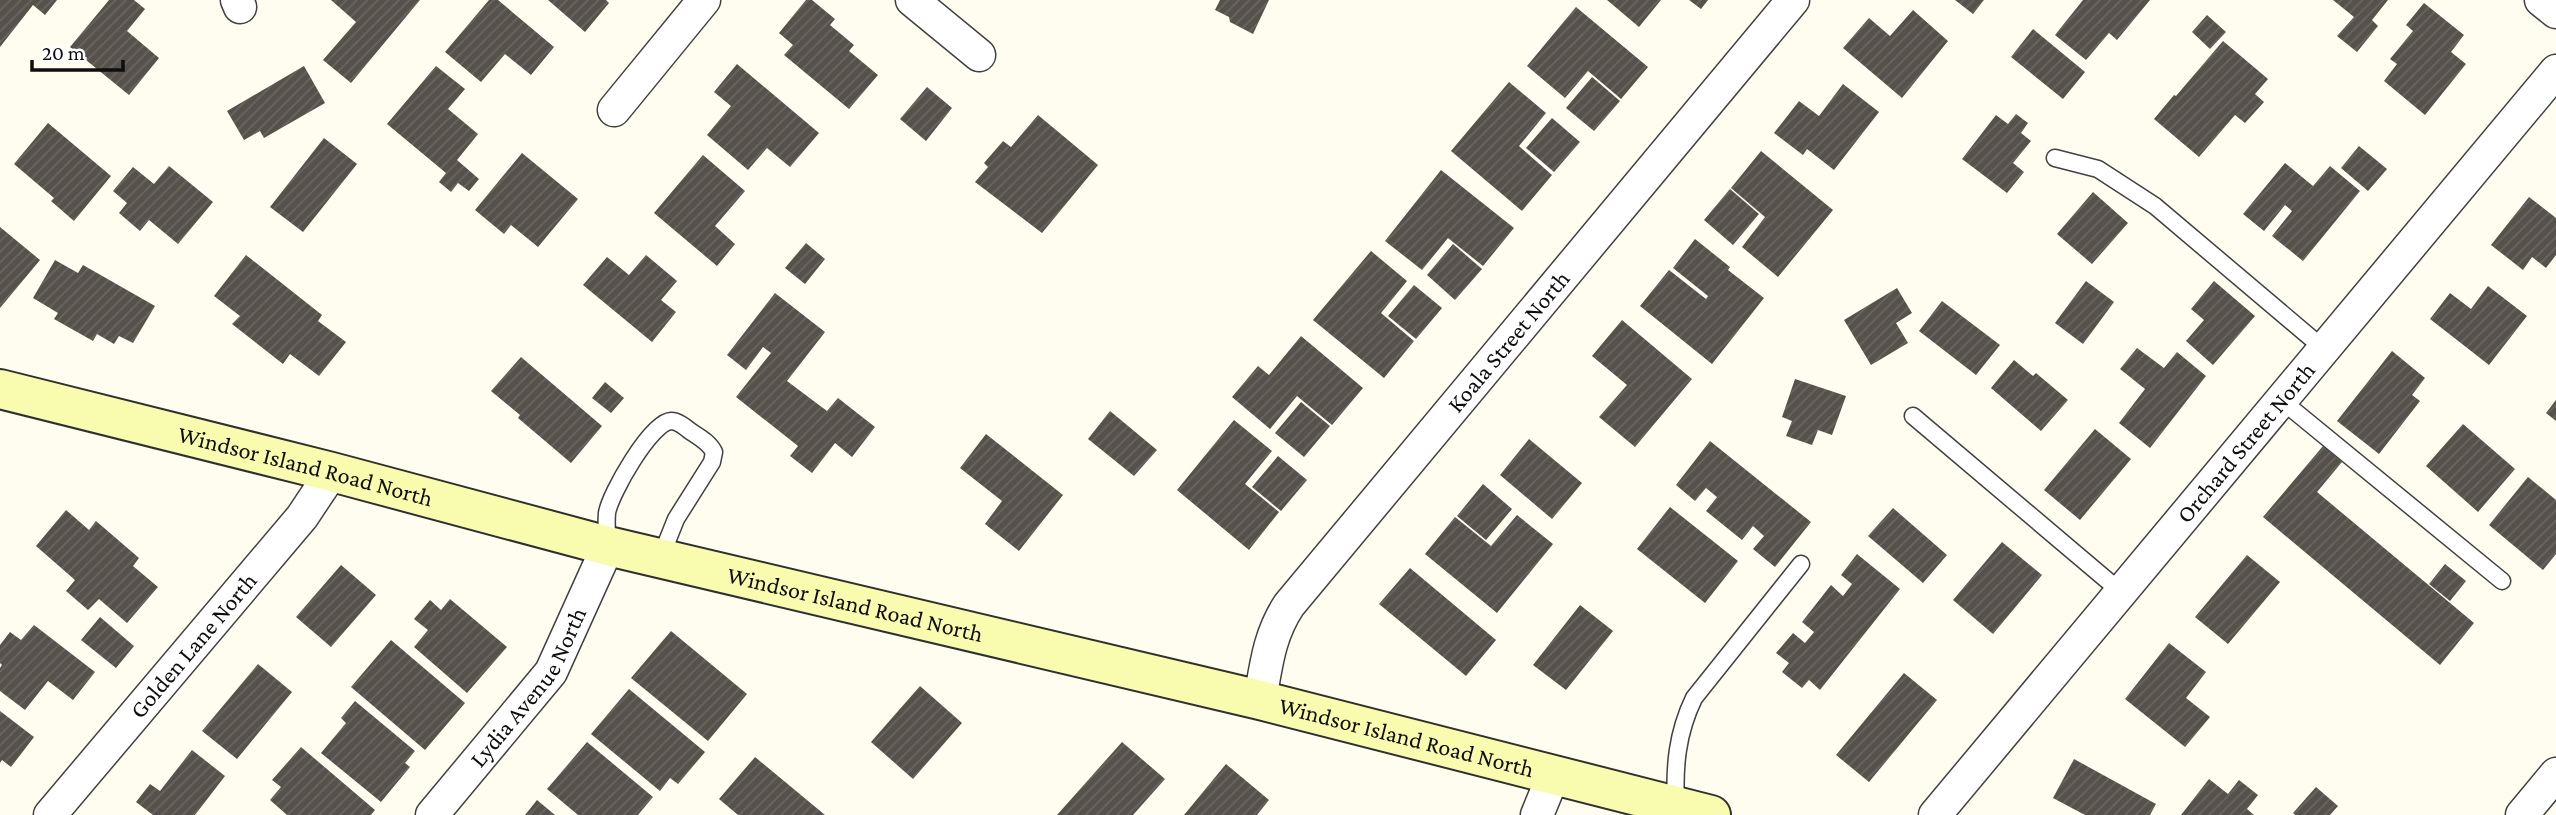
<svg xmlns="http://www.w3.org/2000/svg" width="2556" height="815" viewBox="0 0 2556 815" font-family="'Crimson Pro',serif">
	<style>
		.building { fill: url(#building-hatch) }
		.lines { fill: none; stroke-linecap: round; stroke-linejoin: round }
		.lane-casing { stroke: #414141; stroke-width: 19 }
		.street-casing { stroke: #414141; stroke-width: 35 }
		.secondary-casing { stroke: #303030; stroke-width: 42 }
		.lane { stroke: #fff; stroke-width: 16 }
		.street { stroke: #fff; stroke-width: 32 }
		.secondary { stroke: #f9fbae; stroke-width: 38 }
		.labels { text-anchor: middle; stroke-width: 7; stroke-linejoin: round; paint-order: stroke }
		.street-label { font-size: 24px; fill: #0e0e0e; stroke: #fff }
	</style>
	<defs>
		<pattern id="building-hatch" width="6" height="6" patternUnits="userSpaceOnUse" patternTransform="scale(1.75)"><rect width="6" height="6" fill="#56514b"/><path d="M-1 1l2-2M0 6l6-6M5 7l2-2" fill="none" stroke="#696561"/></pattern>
	</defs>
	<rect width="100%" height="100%" fill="#fefdef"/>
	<g class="building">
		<path d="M0 0H57L45 15 33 5 0 47Z"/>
		<path d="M109 0H134L145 9 127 31 159 58 129 95 70 47Z"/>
		<path d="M331 0H420L351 83 323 60 356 22Z"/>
		<path d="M489 0H498L554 47 531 75 505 54 481 82 445 52Z"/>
		<path d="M548 0H606L609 3 585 32Z"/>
		<path d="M806 0H812L835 19 830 25 854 45 849 51 878 75 849 109 784 55 793 45 779 33Z"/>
		<path d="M1220 0H1269L1253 34 1230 22 1229 17 1215 10Z"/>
		<path d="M1607 0H1661L1639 27Z"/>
		<path d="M1689 0H1708L1701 9Z"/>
		<path d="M1955 0H1984L1973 14Z"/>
		<path d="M2083 0H2150L2117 40 2109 33 2086 60 2055 35Z"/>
		<path d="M2333 0H2388L2372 20 2378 26 2357 52 2337 36 2354 17Z"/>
		<path d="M2424 3 2464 35 2451 52 2466 64 2425 115 2384 81 2397 64 2390 59 2413 31 2406 25Z"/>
		<path d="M1576 7 1648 67 1621 99 1588 71 1565 98 1527 66Z"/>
		<path d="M1913 10 1948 41 1902 98 1843 48 1869 18 1890 36Z"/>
		<path d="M2207 15 2226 32 2210 49 2192 32Z"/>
		<path d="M2033 29 2085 72 2063 99 2011 57Z"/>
		<path d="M2223 41 2268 79 2255 94 2264 102 2245 123 2235 115 2199 157 2154 119 2174 95 2176 96Z"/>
		<path d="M737 64 819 133 790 167 767 148 748 170 707 135 731 106 714 92Z"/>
		<path d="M304 66 325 103 264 138 260 131 244 140 227 111Z"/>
		<path d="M436 66 465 89 448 109 478 134 457 160 479 179 469 191 458 183 451 192 439 182 446 173 387 124Z"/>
		<path d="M1592 77 1620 101 1594 131 1566 108Z"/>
		<path d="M1509 82 1546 113 1519 146 1552 175 1522 211 1451 151Z"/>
		<path d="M1843 84 1879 112 1834 170 1807 149 1803 155 1774 133 1799 101 1819 116Z"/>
		<path d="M927 87 952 108 926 141 900 119Z"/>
		<path d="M2016 114 2028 123 2021 133 2031 141 2013 163 2024 172 2007 193 1962 159 1996 115 2008 124Z"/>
		<path d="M1038 115 1098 165 1042 233 975 182 988 167 984 163 1003 141 1011 147Z"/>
		<path d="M1552 118 1580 142 1554 172 1526 148Z"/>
		<path d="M48 123 111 176 74 221 51 201 54 198 14 164Z"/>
		<path d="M324 138 357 164 303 232 270 207Z"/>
		<path d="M2359 146 2387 169 2368 191 2341 168Z"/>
		<path d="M1761 151 1833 210 1778 277 1742 247 1765 217 1731 188Z"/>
		<path d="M522 153 578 199 538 247 511 225 504 234 475 210Z"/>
		<path d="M703 155 745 191 715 226 735 244 717 266 654 213Z"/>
		<path d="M2285 163 2313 186 2330 166 2360 191 2303 261 2272 236 2292 211 2285 205 2264 231 2243 214Z"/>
		<path d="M169 166 213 202 178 244 149 220 140 231 119 213 127 203 113 191 133 167 154 184Z"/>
		<path d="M1441 170 1514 228 1483 266 1448 238 1422 270 1385 241Z"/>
		<path d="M1730 189 1759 214 1733 245 1704 220Z"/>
		<path d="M2093 192 2128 223 2092 264 2057 234Z"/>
		<path d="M2529 197 2556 218V255L2546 268 2532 257 2523 270 2491 245Z"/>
		<path d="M0 227 40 260 0 308Z"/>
		<path d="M1695 239 1730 267 1728 270 1764 298 1712 364 1640 306 1669 270 1706 299 1708 296 1673 268Z"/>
		<path d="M806 243 825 259 805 284 785 268Z"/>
		<path d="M1453 244 1482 269 1455 300 1427 275Z"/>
		<path d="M1371 251 1407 281 1381 313 1414 341 1384 378 1313 320Z"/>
		<path d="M246 255 322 315 318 321 346 342 319 376 290 354 283 364 232 324 240 316 214 296Z"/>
		<path d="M646 255 677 281 661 300 676 312 652 342 583 285 607 257 629 275Z"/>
		<path d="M55 260 78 273 83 265 155 306 133 343 119 336 114 344 97 334 93 341 54 319 58 313 33 298Z"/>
		<path d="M2086 281 2114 302 2083 344 2055 323Z"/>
		<path d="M2214 281 2255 316 2213 365 2186 341 2204 320 2191 309Z"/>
		<path d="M1414 285 1442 308 1416 339 1388 316Z"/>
		<path d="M2488 286 2527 316 2489 365 2430 319 2450 293 2471 309Z"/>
		<path d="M1897 288 1912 313 1896 323 1908 343 1871 365 1844 320Z"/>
		<path d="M775 293 825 332 787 381 827 411 838 398 875 427 852 457 835 443 812 473 790 456 798 446 736 397 771 353 763 347 746 370 727 355Z"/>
		<path d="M1942 301 2000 345 1976 375 1919 331Z"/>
		<path d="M1622 320 1692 379 1635 447 1599 417 1627 385 1592 356Z"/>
		<path d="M1301 336 1363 388 1332 425 1297 396 1270 429 1232 397 1258 366 1269 375Z"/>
		<path d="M2137 348 2164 368 2177 352 2206 376 2150 448 2119 423 2145 389 2120 369Z"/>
		<path d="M2392 351 2425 378 2412 395 2420 401 2379 454 2337 421Z"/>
		<path d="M521 357 602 426 571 463 518 418 520 415 491 391Z"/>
		<path d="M2014 360 2033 376 2036 373 2068 400 2041 431 1991 388Z"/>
		<path d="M1795 379 1846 396 1832 435 1818 430 1812 445 1786 436 1792 421 1782 417Z"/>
		<path d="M605 382 624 398 611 413 592 398Z"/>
		<path d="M2556 400V421L2546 413Z"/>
		<path d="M1301 402 1330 426 1304 457 1275 433Z"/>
		<path d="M1110 411 1157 450 1134 476 1088 439Z"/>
		<path d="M1234 420 1272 451 1245 484 1279 512 1249 550 1177 490Z"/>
		<path d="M2463 424 2515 469 2478 512 2426 466Z"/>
		<path d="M2095 429 2131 459 2080 520 2044 490Z"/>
		<path d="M986 434 1063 495 1019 551 985 524 1002 501 960 468Z"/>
		<path d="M1529 439 1582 483 1552 519 1500 475Z"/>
		<path d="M1710 441 1811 522 1775 567 1753 549 1764 536 1753 526 1742 540 1706 511 1717 497 1706 488 1695 501 1676 485Z"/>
		<path d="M2323 446 2342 462 2317 492 2474 623 2440 665 2263 517Z"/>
		<path d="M1278 456 1307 480 1281 511 1252 487Z"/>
		<path d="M2528 477 2556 500V554L2543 570 2489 525Z"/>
		<path d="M1483 484 1512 509 1486 540 1457 516Z"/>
		<path d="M1670 507 1738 561 1705 603 1637 549Z"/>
		<path d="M1893 508 1947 555 1923 583 1868 536Z"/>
		<path d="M66 510 89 530 96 521 139 558 133 566 158 587 127 623 99 599 88 610 66 591 75 580 36 546Z"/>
		<path d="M1517 515 1553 544 1497 613 1425 554 1455 517 1491 546Z"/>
		<path d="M2002 542 2042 575 1993 634 1953 600Z"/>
		<path d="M1857 554 1900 589 1820 690 1809 680 1802 688 1782 672 1789 663 1776 653 1793 633 1805 643 1814 632 1802 622 1831 585 1843 596 1852 584 1841 575Z"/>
		<path d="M2247 555 2280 582 2228 644 2195 617Z"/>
		<path d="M2445 564 2466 581 2450 601 2429 584Z"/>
		<path d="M341 565 376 595 331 647 296 617Z"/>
		<path d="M1410 568 1496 640 1466 676 1379 604Z"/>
		<path d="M450 599 507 647 467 693 414 647 428 630 414 619 430 600 441 610Z"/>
		<path d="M1580 605 1613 631 1566 690 1533 665Z"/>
		<path d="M100 617 134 646 116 668 81 640Z"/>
		<path d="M34 625 95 672 73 700 48 681 25 710 0 691V668L2 665 0 663V645L10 632 21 640Z"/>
		<path d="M671 631 747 694 708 741 631 678Z"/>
		<path d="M391 640 465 703 425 750 351 687Z"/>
		<path d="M2169 643 2206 672 2186 698 2210 717 2185 747 2125 699Z"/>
		<path d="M258 664 292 692 237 759 202 731Z"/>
		<path d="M1904 673 1937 700 1869 782 1836 755Z"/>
		<path d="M920 686 962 723 913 779 871 742Z"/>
		<path d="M629 689 705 752 678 784 670 778 660 791 591 734Z"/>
		<path d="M355 701 415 751 405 763 410 767 381 802 321 753 346 723 341 718Z"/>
		<path d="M0 711 34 737 11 767 2 760 0 763Z"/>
		<path d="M587 742 653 797 638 815H578L547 789Z"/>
		<path d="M1122 742 1165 779 1133 815H1057Z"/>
		<path d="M301 747 375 810 371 815H287L270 800 281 787 272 780Z"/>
		<path d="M192 750 225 776 195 815H153L136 802 150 784 160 791Z"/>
		<path d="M755 757 825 815H738L719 799Z"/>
		<path d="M2074 759 2156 804 2150 815H2085L2053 798Z"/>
		<path d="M1226 764 1269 800 1257 815H1184Z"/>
		<path d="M2209 779 2228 794 2239 780 2258 795 2247 809 2254 815H2181Z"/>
		<path d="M2316 787 2338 806 2330 815H2295L2293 813Z"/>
		<path d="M537 800 555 815H525Z"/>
	</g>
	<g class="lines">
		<defs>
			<g id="lane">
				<path d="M2055 158 2098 169 2155 206 2324 349"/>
				<path d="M2281 400 2502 581"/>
				<path d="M1913 416 2121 592"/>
				<path d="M608 546C607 536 606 524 607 513 610 494 651 422 671 421 678 421 685 427 690 431 699 437 709 442 714 452L712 462 676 519 660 559"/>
				<path d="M1676 806C1674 767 1677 733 1694 698L1801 564"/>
			</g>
			<g id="street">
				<path d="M237 0 240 7"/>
				<path d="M912 0 979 55"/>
				<path d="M2541 0 2556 12"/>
				<path d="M614 110 704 0"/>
				<path id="s1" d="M1260 700C1266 666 1269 635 1289 605L1793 0"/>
				<path id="s2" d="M50 815 302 517 332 472"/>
				<path id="s3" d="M432 815 551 672 608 546"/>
				<path d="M1537 815 1553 776"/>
				<path id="s4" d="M1935 815 2556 71"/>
				<path d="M2522 815 2556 774"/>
			</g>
			<g id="secondary">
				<path id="s5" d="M0 389 332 472 608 546 1260 700 1711 815"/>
			</g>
		</defs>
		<use href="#lane" class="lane-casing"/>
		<use href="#street" class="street-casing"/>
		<use href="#secondary" class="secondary-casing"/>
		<use href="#lane" class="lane"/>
		<use href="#street" class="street"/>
		<use href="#secondary" class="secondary"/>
	</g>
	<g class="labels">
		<g class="street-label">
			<text dy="8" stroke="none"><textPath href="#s1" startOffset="443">Koala Street North</textPath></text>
			<text dy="8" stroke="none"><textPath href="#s4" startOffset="485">Orchard Street North</textPath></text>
			<text dy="8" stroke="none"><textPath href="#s5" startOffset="315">Windsor Island Road North</textPath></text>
			<text dy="8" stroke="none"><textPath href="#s5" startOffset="882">Windsor Island Road North</textPath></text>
			<text dy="8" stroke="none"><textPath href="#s2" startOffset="222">Golden Lane North</textPath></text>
			<text dy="8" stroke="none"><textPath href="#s3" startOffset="161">Lydia Avenue North</textPath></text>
			<text dy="8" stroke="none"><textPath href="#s5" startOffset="1449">Windsor Island Road North</textPath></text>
		</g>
	</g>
	<path d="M32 60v10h91v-10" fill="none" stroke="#0e0e0e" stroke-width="3.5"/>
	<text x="42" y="60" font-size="21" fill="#0e0e0e" stroke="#ffffff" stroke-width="5" paint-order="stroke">20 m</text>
</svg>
